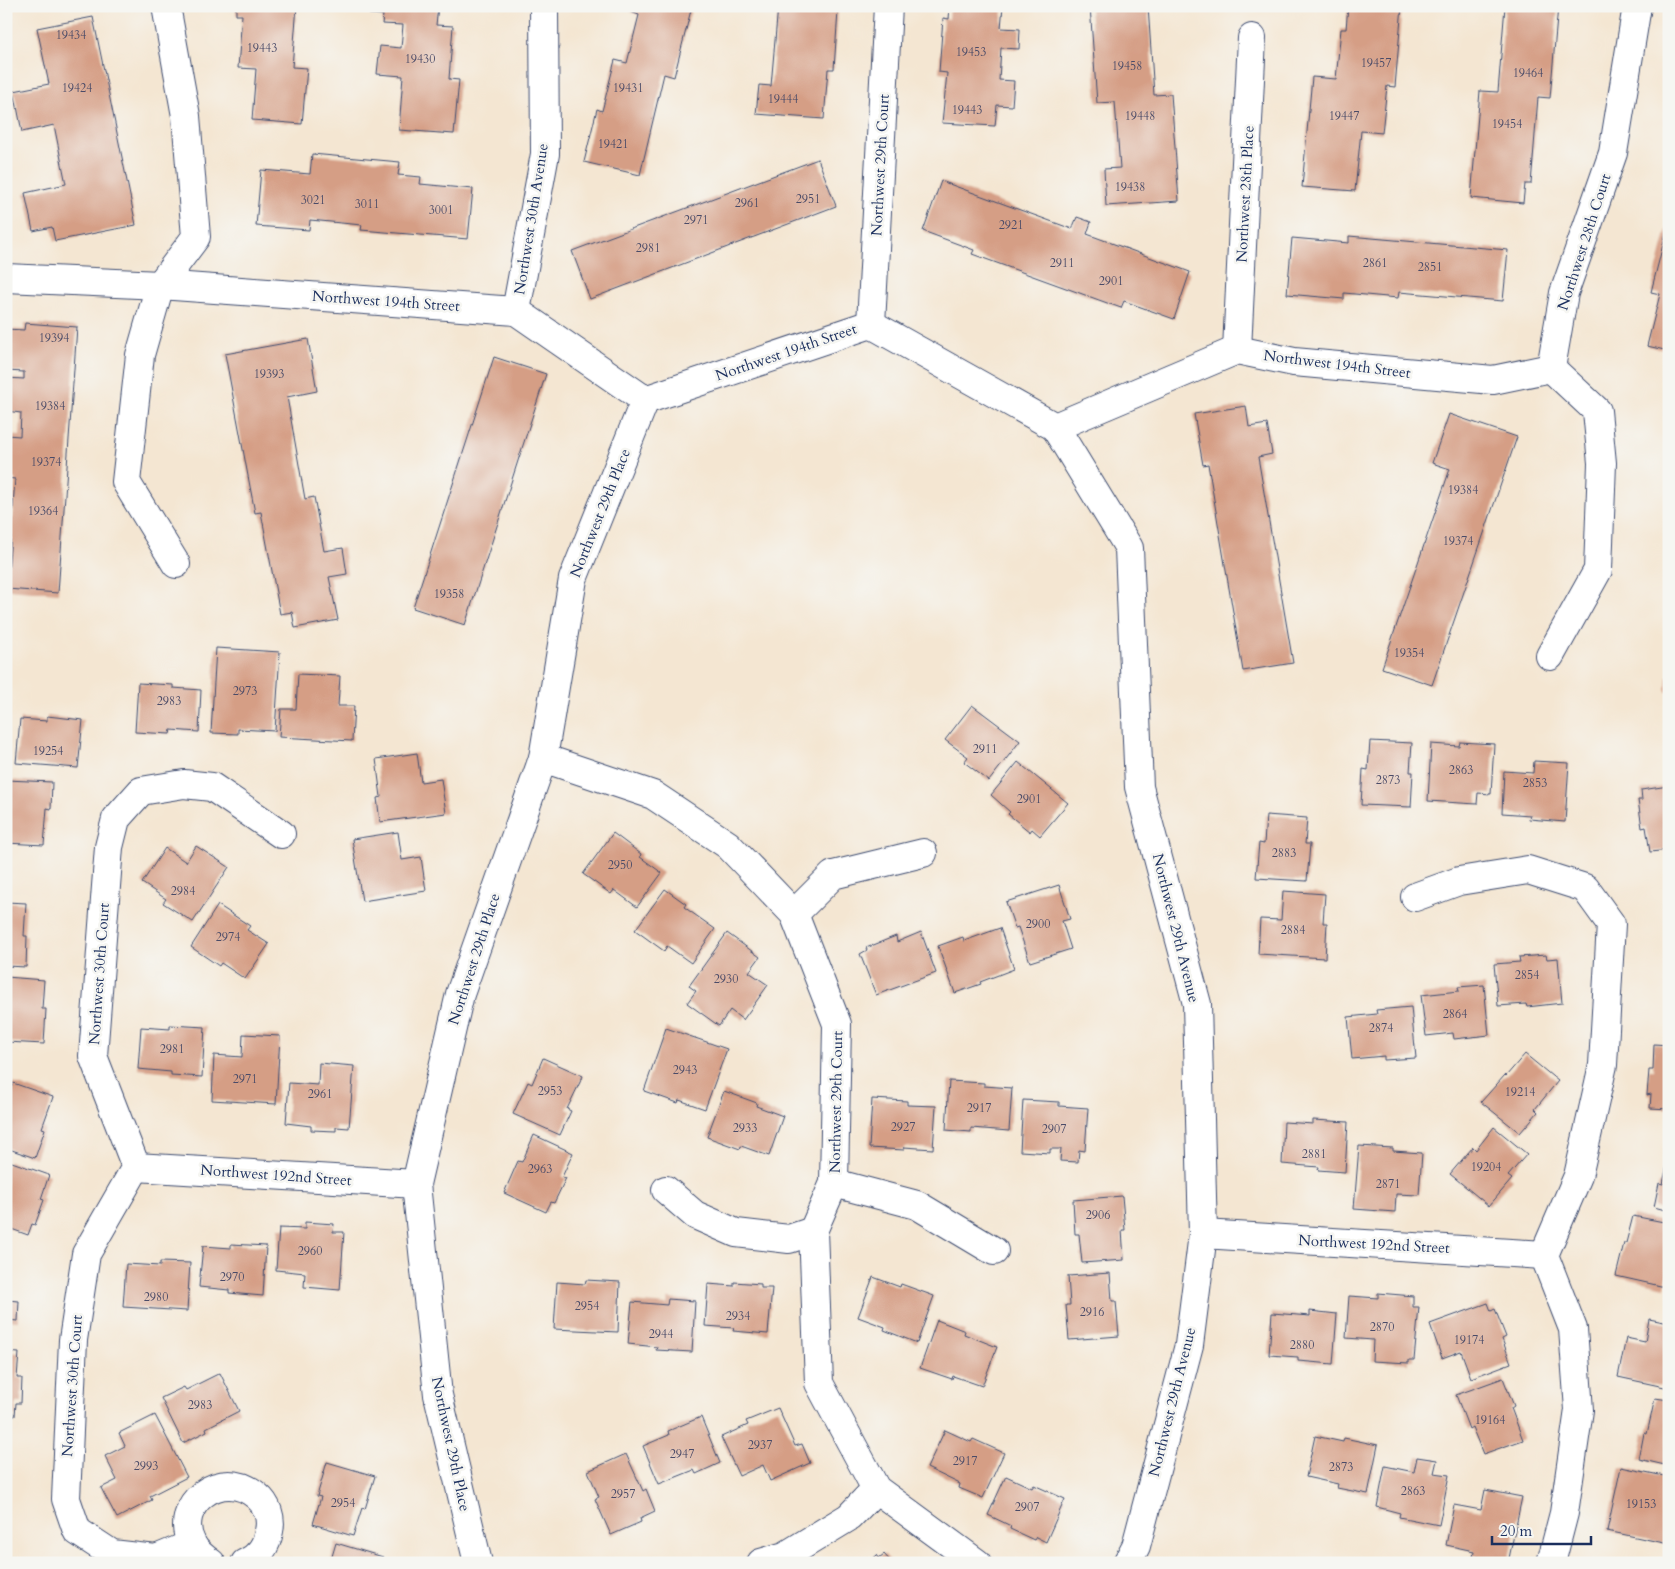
<svg xmlns="http://www.w3.org/2000/svg" width="1675" height="1569" viewBox="0 0 1675 1569" font-family="Cardo,serif">
	<style>
		.building { fill: #d59e85 }
		.lines { fill: none; stroke-linecap: round; stroke-linejoin: round }
		.minor-casing { stroke: #3c4a6f; stroke-width: 30 }
		.minor { stroke: #fff; stroke-width: 28 }
		.labels { text-anchor: middle; stroke-width: 5; stroke-linejoin: round; paint-order: stroke }
		.number-label { font-size: 12px; fill: #4a4b68 }
		.street-label { font-size: 15px; fill: #1b2f5e; stroke: #f6f6f2 }
	</style>
	<rect width="100%" height="100%" fill="#f6f6f2"/>
	<filter id="ink" filterUnits="userSpaceOnUse"><feTurbulence type="fractalNoise" baseFrequency=".02" numOctaves="2"/><feDisplacementMap in="SourceGraphic" scale="10" xChannelSelector="R" yChannelSelector="G"/><feConvolveMatrix kernelMatrix="1 2 1 2 8 2 1 2 1" color-interpolation-filters="sRGB"/></filter>
	<filter id="wash" filterUnits="userSpaceOnUse"><feTurbulence type="fractalNoise" baseFrequency=".0096" numOctaves="4" result="noise"/><feDisplacementMap in="SourceGraphic" scale="20" xChannelSelector="R" yChannelSelector="G"/><feGaussianBlur stdDeviation="1.12" result="paint"/><feColorMatrix in="noise" values="0 0 0 0 0 0 0 0 0 0 0 0 0 0 0 0 0 1.4 0 .05"/><feComposite in="paint" operator="in"/></filter>
	<g filter="url(#wash)">
		<rect width="100%" height="100%" fill="#f4e6d2"/>
		<g id="blocks">
			<g class="building">
				<path d="M236 6H297L292 67 307 68 302 124 252 120 256 69 238 68 242 15H236Z"/>
				<path d="M370 6H438L436 25 453 26 449 79 459 80 454 134 399 130 403 76 377 74 380 46 401 48 403 25 382 24 383 15 369 14Z"/>
				<path d="M632 6H692L674 77 664 74 640 175 584 162 597 109 602 111 615 60 627 63 639 15 631 12Z"/>
				<path d="M778 6H833V10L838 11 834 69H828L824 119 756 114 759 85 771 86Z"/>
				<path d="M950 6H1003L1001 28 1020 29 1019 49 1001 48 999 80 1014 81 1012 106 997 105 995 126 942 123 947 73 939 72 943 18 949 19Z"/>
				<path d="M1090 6H1148L1154 95 1171 94 1179 201 1106 206 1104 169 1120 168 1115 102 1097 103Z"/>
				<path d="M1348 6H1402L1395 87 1387 86 1382 133 1361 131 1355 191 1302 187 1312 77 1336 79 1341 29H1346Z"/>
				<path d="M1505 6H1558L1550 98 1538 97 1531 184H1525L1523 203 1471 198 1480 91 1498 92Z"/>
				<path d="M93 17 136 225 55 241 52 227 33 231 25 193 66 184 54 125 22 132 14 91 49 84 37 28Z"/>
				<path d="M312 154 400 162 398 175 421 177 420 184 473 189 468 239 361 230 362 225 310 220 309 230 256 226 261 170 310 174Z"/>
				<path d="M818 159 836 206 590 299 572 251Z"/>
				<path d="M941 181 1072 229 1077 217 1091 222 1087 234 1190 272 1174 319 1124 301 1121 308 972 254 974 250 923 231Z"/>
				<path d="M1668 225H1669V351L1647 346 1660 294 1651 292Z"/>
				<path d="M1349 236 1508 250 1503 301 1399 292 1398 298 1344 293V299L1287 294 1292 238 1349 243Z"/>
				<path d="M25 323 77 327 58 593 7 589 15 479 6 478V435L20 436 21 413 6 411V378L24 379V372L6 371V329L24 330Z"/>
				<path d="M308 339 317 391 287 397 305 499 314 497 324 551 343 548 347 574 329 577 338 620 295 628 292 612 280 614 261 512 255 513 225 354Z"/>
				<path d="M494 357 546 374 465 625 413 608Z"/>
				<path d="M1246 406 1249 427 1267 424 1272 454 1258 457 1293 663 1243 671 1208 464 1203 465 1194 414Z"/>
				<path d="M1449 414 1517 437 1432 685 1382 668 1450 469 1432 463Z"/>
				<path d="M216 648 280 652 275 731 238 729V734L211 733Z"/>
				<path d="M298 674 340 676 338 706H354L352 741 279 737 281 709H296Z"/>
				<path d="M1667 677H1669V692H1666Z"/>
				<path d="M138 683 173 685V688L201 690 199 732 171 730 170 734 135 732Z"/>
				<path d="M972 705 1020 741 989 781 964 762 968 757 945 740Z"/>
				<path d="M47 716 83 720 78 768 16 763 20 719 47 721Z"/>
				<path d="M1370 741 1412 743 1410 772H1413L1411 807 1361 805 1363 769 1368 770Z"/>
				<path d="M1460 742 1494 744 1491 794 1478 793 1477 804 1428 801 1431 744 1459 746Z"/>
				<path d="M417 753 421 782 441 779 446 813 380 822 377 798 381 797 376 759Z"/>
				<path d="M1534 761 1569 763 1565 822 1529 819 1530 815 1502 813 1504 771 1533 773Z"/>
				<path d="M1018 762 1068 803 1040 836 1032 829 1030 832 1008 814 1010 812 991 795Z"/>
				<path d="M6 780 52 782 51 809 47 808 44 845 6 843Z"/>
				<path d="M1669 786V850L1650 852 1646 827 1642 828 1638 800H1642L1641 790Z"/>
				<path d="M1266 815 1307 818 1305 844H1310L1307 881 1256 878 1259 843 1264 844Z"/>
				<path d="M398 832 402 860 421 857 426 891 362 901 352 839Z"/>
				<path d="M613 833 641 854 640 857 662 873 637 907 614 890 611 894 583 874Z"/>
				<path d="M196 846 229 867 193 922 163 903 166 899 142 883 165 848 186 862Z"/>
				<path d="M1059 885 1070 919 1062 921 1071 949 1030 962 1018 927 1015 928 1006 902Z"/>
				<path d="M665 889 686 904 684 907 715 929 691 963 667 946 664 951 635 930Z"/>
				<path d="M1283 891 1325 894 1323 923H1327L1325 958 1258 954 1260 919 1281 920Z"/>
				<path d="M6 902 26 903 24 936H27L26 967 6 966Z"/>
				<path d="M218 905 250 926 247 930 269 944 245 979 221 963 219 966 191 947Z"/>
				<path d="M1000 928 1014 969 980 982 981 984 955 993 938 946 963 937 964 941Z"/>
				<path d="M921 932 936 973 876 995 860 954 867 950 866 948 896 936 897 942Z"/>
				<path d="M727 933 760 957 749 972 768 985 743 1020 730 1010 719 1026 687 1003 696 991 689 986Z"/>
				<path d="M1546 955 1547 959 1558 958 1562 1003 1527 1007 1526 1004 1498 1006 1494 964 1520 962 1519 957Z"/>
				<path d="M6 977 44 980 42 1009H46L44 1044 6 1042Z"/>
				<path d="M1484 985 1489 1035 1454 1039 1453 1033 1426 1036 1421 995 1459 991 1458 987Z"/>
				<path d="M1411 1007 1416 1058 1384 1060V1056L1352 1059 1348 1017 1377 1014 1376 1010Z"/>
				<path d="M170 1025 205 1027 202 1077 171 1075V1072L138 1069 141 1027 170 1029Z"/>
				<path d="M666 1028 727 1049 705 1109 679 1100 678 1103 644 1091Z"/>
				<path d="M243 1034 280 1036 276 1104 212 1100 214 1055 242 1057Z"/>
				<path d="M1654 1044 1669 1045V1109L1650 1108 1651 1094 1647 1095 1649 1070H1653Z"/>
				<path d="M1525 1054 1558 1081 1535 1109 1538 1112 1520 1133 1481 1102 1505 1075 1506 1076Z"/>
				<path d="M543 1058 583 1076 567 1109 571 1111 560 1135 513 1114 528 1082 532 1084Z"/>
				<path d="M319 1063 354 1066 349 1128 336 1127V1131L311 1130V1126L286 1123 289 1083 318 1085Z"/>
				<path d="M949 1081 984 1083V1086L1012 1088 1009 1131 971 1128V1132L946 1130Z"/>
				<path d="M13 1083 53 1097 42 1128 45 1129 35 1158 6 1148V1102Z"/>
				<path d="M724 1091 757 1103 756 1106 783 1116 769 1156 741 1146 740 1149 707 1137Z"/>
				<path d="M872 1099 907 1101V1105L936 1106 933 1149 904 1147V1150L869 1148Z"/>
				<path d="M1023 1100 1059 1102V1106L1088 1108 1085 1151 1079 1150 1078 1162 1060 1161 1061 1149H1050V1153L1020 1151Z"/>
				<path d="M1313 1120 1348 1122 1345 1172 1318 1170 1319 1167 1282 1164 1284 1122 1313 1124Z"/>
				<path d="M1494 1127 1527 1154 1508 1176 1512 1179 1489 1206 1450 1174 1473 1147 1476 1150Z"/>
				<path d="M534 1135 573 1153 562 1177 566 1178 554 1203 551 1202 546 1212 504 1193 518 1161 522 1162Z"/>
				<path d="M1359 1146 1393 1148V1151L1422 1153 1419 1195 1396 1194 1395 1212 1354 1209Z"/>
				<path d="M1668 1160 1669 1161V1211L1654 1207 1659 1183 1663 1184Z"/>
				<path d="M9 1161 49 1175 41 1199 44 1200 35 1225 32 1224 28 1235 6 1227V1168Z"/>
				<path d="M1122 1196 1125 1230H1122L1124 1260 1082 1263 1079 1234H1075L1073 1200Z"/>
				<path d="M1633 1216 1669 1223V1268L1665 1287 1616 1276 1624 1243H1626Z"/>
				<path d="M305 1222 334 1224 333 1232H344L340 1290 304 1287 305 1273 276 1270 279 1228 305 1229Z"/>
				<path d="M231 1244 266 1246 263 1296 229 1293V1290L199 1287 203 1246 231 1248Z"/>
				<path d="M160 1262 190 1263 187 1311 123 1307 126 1264 160 1266Z"/>
				<path d="M1110 1273 1112 1301H1116L1119 1336 1069 1340 1066 1305H1070L1068 1276Z"/>
				<path d="M873 1277 900 1287 901 1284 934 1296 917 1343 884 1330 885 1327 858 1317Z"/>
				<path d="M586 1280 620 1282 618 1332 554 1329 557 1282 585 1284Z"/>
				<path d="M734 1282 761 1284V1288H772L768 1334 733 1331 734 1328 705 1326 708 1284 734 1286Z"/>
				<path d="M1378 1293 1413 1296V1307H1419L1414 1360H1409V1363L1372 1361 1373 1340 1346 1338 1349 1296 1378 1298Z"/>
				<path d="M668 1299 695 1301 692 1352 656 1350 657 1347 628 1344 632 1302 667 1305Z"/>
				<path d="M6 1300 19 1301 18 1321 6 1320Z"/>
				<path d="M1488 1303 1491 1311 1495 1309 1506 1337 1502 1339 1511 1363 1471 1378 1461 1351 1442 1358 1430 1324Z"/>
				<path d="M1310 1311 1337 1314 1333 1364 1298 1361V1357L1269 1355 1272 1313 1310 1316Z"/>
				<path d="M1649 1319 1669 1323V1388L1618 1377 1626 1338 1645 1342Z"/>
				<path d="M937 1320 965 1331 964 1334 997 1347 982 1386 953 1376 952 1379 920 1368Z"/>
				<path d="M6 1352 19 1353 17 1378H22L21 1403H16L15 1416 6 1415Z"/>
				<path d="M220 1373 239 1411 206 1428 207 1431 183 1443 161 1398 184 1387 186 1390Z"/>
				<path d="M1503 1378 1514 1406 1511 1408 1523 1440 1483 1454 1472 1427 1469 1429 1456 1395Z"/>
				<path d="M1655 1398 1669 1400V1466L1639 1459 1644 1433 1647 1434Z"/>
				<path d="M778 1408 795 1446 802 1444 810 1463 770 1481 763 1465 739 1476 721 1437 748 1425 746 1421Z"/>
				<path d="M155 1415 187 1477 150 1496 152 1500 117 1518 101 1488 117 1480 105 1456 125 1446 119 1433Z"/>
				<path d="M701 1417 720 1463 696 1474 694 1470 659 1484 643 1446 669 1435 668 1431Z"/>
				<path d="M945 1430 971 1442 973 1439 1004 1453 983 1498 959 1488 960 1484 927 1468Z"/>
				<path d="M1315 1436 1343 1442 1344 1438 1378 1445 1368 1494 1337 1488 1338 1484 1306 1477Z"/>
				<path d="M626 1454 643 1491 646 1489 655 1511 640 1518 641 1522 611 1535 595 1499 599 1497 588 1471Z"/>
				<path d="M1417 1457 1437 1460 1434 1473 1449 1475 1439 1525 1399 1517 1400 1513 1377 1507 1385 1466 1414 1472Z"/>
				<path d="M327 1462 375 1476 365 1509 362 1508 353 1536 313 1524 321 1497 317 1496Z"/>
				<path d="M1621 1467 1669 1477V1544L1607 1531Z"/>
				<path d="M1006 1476 1032 1488 1034 1485 1065 1499 1046 1542 1036 1537 1034 1540 1010 1529 1011 1526 988 1515Z"/>
				<path d="M1485 1490 1522 1497 1508 1563 1473 1556 1474 1551 1446 1545 1454 1505 1481 1510Z"/>
				<path d="M336 1543 383 1557 382 1563H330Z"/>
				<path d="M884 1554 892 1563H868L877 1555 879 1558Z"/>
				<path d="M6 1560 29 1561V1563H6Z"/>
			</g>
		</g>
	</g>
	<g filter="url(#ink)">
		<use href="#blocks" fill-opacity="0" stroke="#3c4a6f" stroke-width="1"/>
		<g class="lines">
			<defs>
				<g id="minor">
					<path d="M166 6 186 116 196 237 160 285 140 355 126 482 176 564"/>
					<path d="M6 278 160 285 516 311 645 400 871 324 1055 427 1237 350 1294 362 1493 380 1551 368"/>
					<path d="M516 311 545 154 544 6"/>
					<path d="M871 324 888 6"/>
					<path d="M1237 350 1252 38"/>
					<path d="M1551 368 1564 293 1613 153 1637 6"/>
					<path d="M1055 427 1129 548 1139 787 1197 1004 1203 1234 1189 1345 1136 1546 1127 1563"/>
					<path d="M1550 656 1598 570 1602 463 1597 411 1551 368"/>
					<path d="M543 758 653 795 728 845 794 914 837 1024 834 1183 813 1231 819 1383 876 1489 977 1563"/>
					<path d="M1415 897 1459 881 1528 870 1585 888 1611 924 1603 1065 1578 1176 1544 1255 1573 1329 1579 1410 1564 1513 1551 1563"/>
					<path d="M794 914 833 875 923 853"/>
					<path d="M136 1167 416 1184"/>
					<path d="M834 1183 917 1205 994 1251"/>
					<path d="M666 1190 695 1215 736 1233 789 1239 813 1231"/>
					<path d="M1203 1234 1544 1255"/>
					<path d="M192 1544 156 1559 112 1554 77 1531 66 1499 73 1340 86 1254 136 1167 93 1056 109 847 116 819 141 791 184 784 212 787 281 834"/>
					<path d="M211 1563C204 1558 196 1552 192 1544 171 1505 222 1465 257 1496 267 1504 272 1518 269 1531 267 1545 259 1557 245 1563"/>
					<path d="M478 1563 438 1395 416 1184 460 994 543 758 573 579 645 400"/>
					<path d="M761 1563 785 1556 849 1517 876 1489"/>
				</g>
			</defs>
			<use href="#minor" class="minor-casing"/>
			<use href="#minor" class="minor"/>
		</g>
	</g>
	<g class="labels">
		<g class="number-label">
			<text x="71" y="39">19434</text>
			<text x="262" y="52">19443</text>
			<text x="971" y="56">19453</text>
			<text x="420" y="63">19430</text>
			<text x="1376" y="67">19457</text>
			<text x="1127" y="70">19458</text>
			<text x="1528" y="77">19464</text>
			<text x="77" y="92">19424</text>
			<text x="628" y="92">19431</text>
			<text x="783" y="103">19444</text>
			<text x="967" y="114">19443</text>
			<text x="1140" y="120">19448</text>
			<text x="1344" y="120">19447</text>
			<text x="1507" y="128">19454</text>
			<text x="613" y="148">19421</text>
			<text x="1130" y="191">19438</text>
			<text x="808" y="203">2951</text>
			<text x="313" y="204">3021</text>
			<text x="747" y="207">2961</text>
			<text x="367" y="208">3011</text>
			<text x="441" y="214">3001</text>
			<text x="696" y="224">2971</text>
			<text x="1011" y="229">2921</text>
			<text x="648" y="252">2981</text>
			<text x="1062" y="267">2911</text>
			<text x="1375" y="267">2861</text>
			<text x="1430" y="271">2851</text>
			<text x="1111" y="285">2901</text>
			<text x="54" y="342">19394</text>
			<text x="269" y="378">19393</text>
			<text x="50" y="410">19384</text>
			<text x="46" y="466">19374</text>
			<text x="1463" y="494">19384</text>
			<text x="43" y="515">19364</text>
			<text x="1458" y="545">19374</text>
			<text x="449" y="598">19358</text>
			<text x="1409" y="657">19354</text>
			<text x="245" y="695">2973</text>
			<text x="169" y="705">2983</text>
			<text x="985" y="753">2911</text>
			<text x="48" y="755">19254</text>
			<text x="1461" y="774">2863</text>
			<text x="1388" y="784">2873</text>
			<text x="1535" y="787">2853</text>
			<text x="1029" y="803">2901</text>
			<text x="1284" y="857">2883</text>
			<text x="620" y="869">2950</text>
			<text x="183" y="895">2984</text>
			<text x="1038" y="928">2900</text>
			<text x="1293" y="934">2884</text>
			<text x="228" y="941">2974</text>
			<text x="1527" y="979">2854</text>
			<text x="726" y="983">2930</text>
			<text x="1455" y="1018">2864</text>
			<text x="1381" y="1032">2874</text>
			<text x="172" y="1053">2981</text>
			<text x="685" y="1074">2943</text>
			<text x="245" y="1083">2971</text>
			<text x="550" y="1095">2953</text>
			<text x="1520" y="1096">19214</text>
			<text x="320" y="1098">2961</text>
			<text x="979" y="1112">2917</text>
			<text x="903" y="1131">2927</text>
			<text x="745" y="1132">2933</text>
			<text x="1054" y="1133">2907</text>
			<text x="1314" y="1158">2881</text>
			<text x="1486" y="1171">19204</text>
			<text x="540" y="1173">2963</text>
			<text x="1388" y="1188">2871</text>
			<text x="1098" y="1219">2906</text>
			<text x="310" y="1255">2960</text>
			<text x="232" y="1281">2970</text>
			<text x="156" y="1301">2980</text>
			<text x="587" y="1310">2954</text>
			<text x="1092" y="1316">2916</text>
			<text x="738" y="1320">2934</text>
			<text x="1382" y="1331">2870</text>
			<text x="661" y="1338">2944</text>
			<text x="1469" y="1344">19174</text>
			<text x="1302" y="1349">2880</text>
			<text x="200" y="1409">2983</text>
			<text x="1490" y="1424">19164</text>
			<text x="760" y="1449">2937</text>
			<text x="682" y="1458">2947</text>
			<text x="965" y="1465">2917</text>
			<text x="146" y="1470">2993</text>
			<text x="1341" y="1471">2873</text>
			<text x="1413" y="1495">2863</text>
			<text x="623" y="1498">2957</text>
			<text x="343" y="1507">2954</text>
			<text x="1641" y="1508">19153</text>
			<text x="1027" y="1511">2907</text>
		</g>
		<g class="street-label">
			<text transform="translate(880 165) rotate(-87)" y="5">Northwest 29th Court</text>
			<text transform="translate(1245 194) rotate(-87)" y="5">Northwest 28th Place</text>
			<text transform="translate(531 219) rotate(-81)" y="5">Northwest 30th Avenue</text>
			<text transform="translate(1584 242) rotate(-72)" y="5">Northwest 28th Court</text>
			<text transform="translate(386 301) rotate(4)" y="5">Northwest 194th Street</text>
			<text transform="translate(786 352) rotate(-19)" y="5">Northwest 194th Street</text>
			<text transform="translate(1337 364) rotate(7)" y="5">Northwest 194th Street</text>
			<text transform="translate(600 513) rotate(-68)" y="5">Northwest 29th Place</text>
			<text transform="translate(1176 928) rotate(76)" y="5">Northwest 29th Avenue</text>
			<text transform="translate(474 959) rotate(-72)" y="5">Northwest 29th Place</text>
			<text transform="translate(99 974) rotate(-86)" y="5">Northwest 30th Court</text>
			<text transform="translate(836 1102) rotate(-89)" y="5">Northwest 29th Court</text>
			<text transform="translate(276 1175) rotate(4)" y="5">Northwest 192nd Street</text>
			<text transform="translate(1374 1244) rotate(3)" y="5">Northwest 192nd Street</text>
			<text transform="translate(72 1386) rotate(-86)" y="5">Northwest 30th Court</text>
			<text transform="translate(1172 1402) rotate(-76)" y="5">Northwest 29th Avenue</text>
			<text transform="translate(451 1444) rotate(78)" y="5">Northwest 29th Place</text>
		</g>
	</g>
	<rect width="1675" height="1569" fill="none" stroke="#f6f6f2" stroke-width="25"/>
	<path d="M1492 1536v8h99v-8" fill="none" stroke="#1b2f5e" stroke-width="2.5"/>
	<text x="1500" y="1536" font-size="15" fill="#1b2f5e" stroke="#f6f6f2" stroke-width="4" paint-order="stroke">20 m</text>
</svg>
